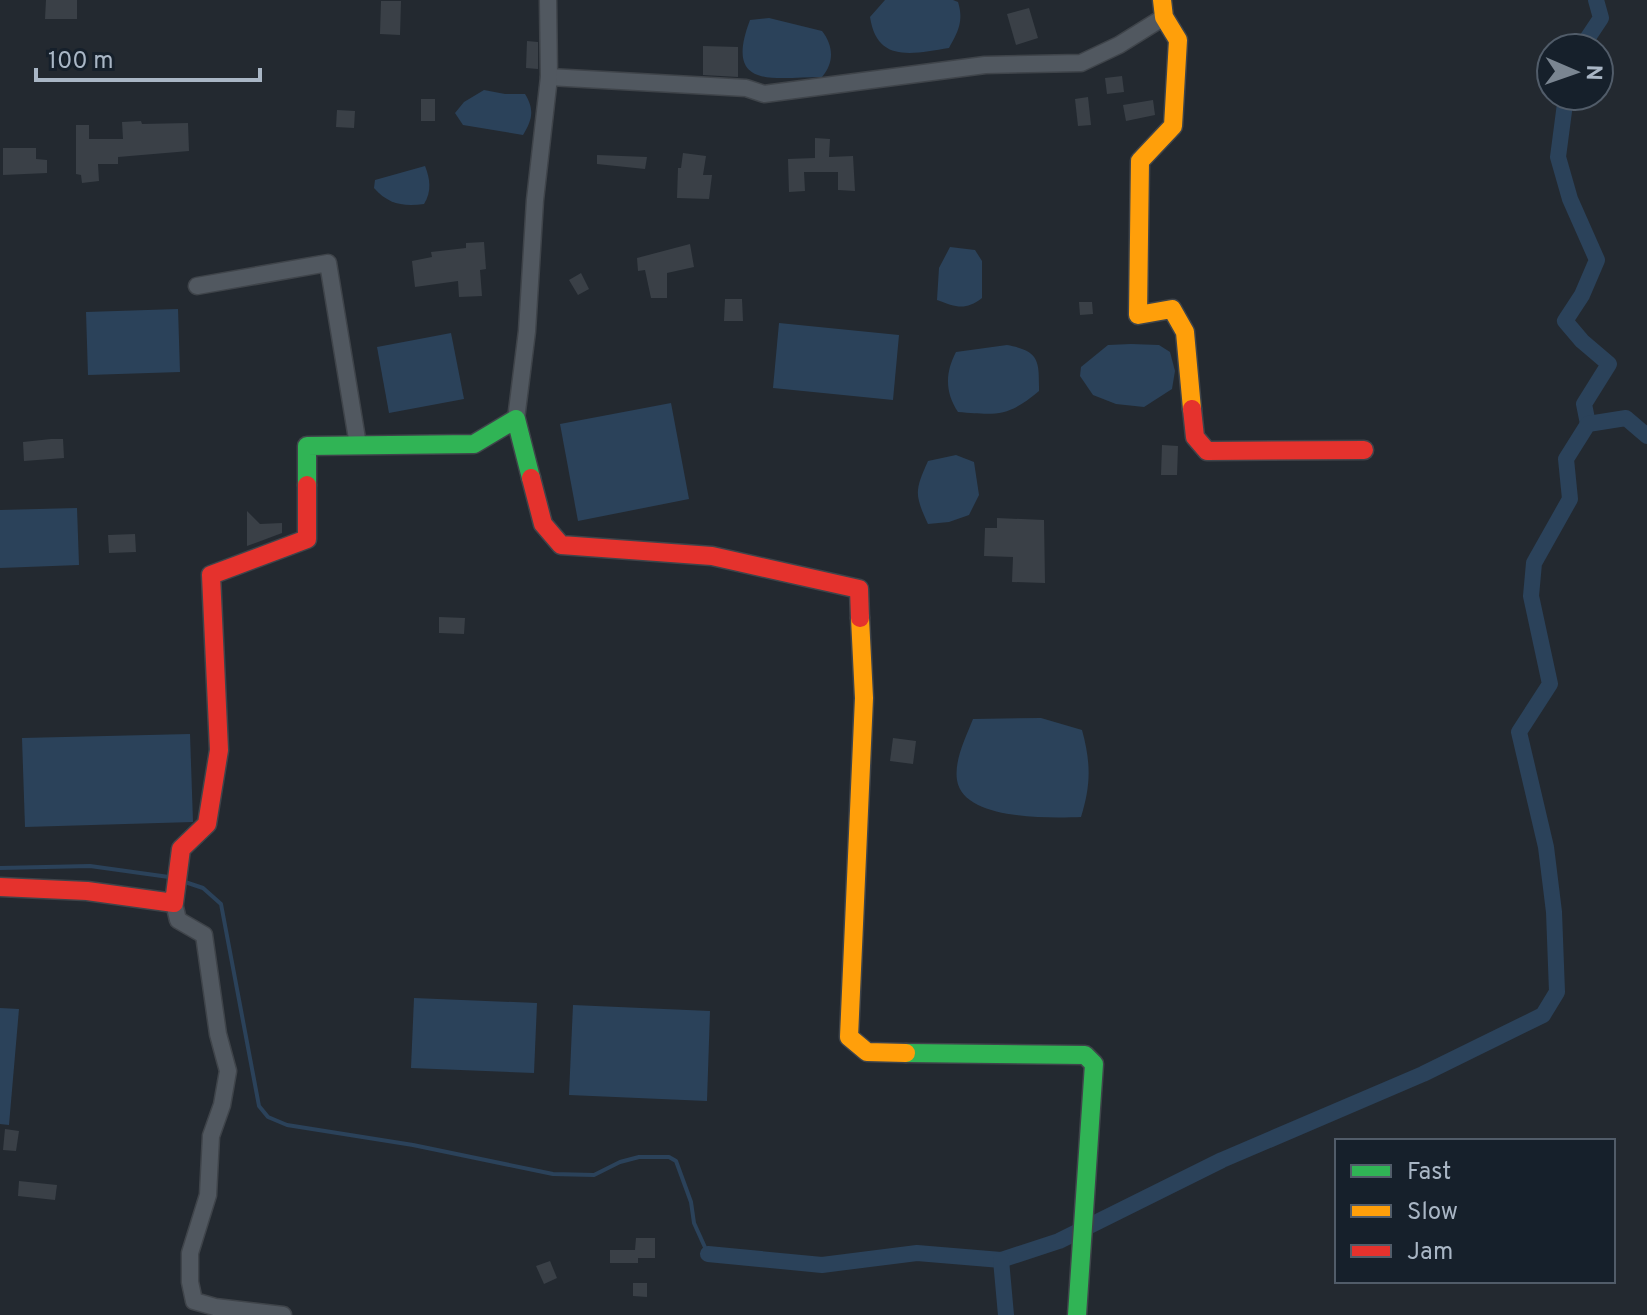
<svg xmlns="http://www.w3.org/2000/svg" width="1647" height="1315" viewBox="0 0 1647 1315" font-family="Overpass,sans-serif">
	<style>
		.water { fill: #2b425a }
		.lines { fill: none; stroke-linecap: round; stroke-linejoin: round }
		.stream { stroke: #2b425a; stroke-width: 4 }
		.canal { stroke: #2b425a; stroke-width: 16 }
		.building { fill: #3a4047 }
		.street-casing { stroke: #3f444a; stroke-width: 19 }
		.fast-casing { stroke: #3f444a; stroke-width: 21 }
		.slow-casing { stroke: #3f444a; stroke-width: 21 }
		.jam-casing { stroke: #3f444a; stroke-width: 21 }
		.street { stroke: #515860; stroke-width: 16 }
		.fast { stroke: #30b455; stroke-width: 18 }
		.slow { stroke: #ff9f0a; stroke-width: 18 }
		.jam { stroke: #e5322d; stroke-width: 18 }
	</style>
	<rect width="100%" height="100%" fill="#232930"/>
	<g class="water">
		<path d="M885 0H953L958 2C964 21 958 32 949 48 912 54 877 63 870 17Z"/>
		<path d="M769 18 822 31C833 45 835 62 822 77 775 77 723 91 750 20Z"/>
		<path d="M484 90 505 94H525C535 110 532 120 523 135L463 125 455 113 464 102Z"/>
		<path d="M425 166C430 179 432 191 424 204 403 207 388 204 374 188L375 180Z"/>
		<path d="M950 247 975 250 982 261V298C965 311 956 307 937 300L939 268Z"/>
		<path d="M178 309 180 372 88 375 86 312Z"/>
		<path d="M779 323 899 335 893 400 773 388Z"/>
		<path d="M451 333 464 399 389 413 377 347Z"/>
		<path d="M1131 344 1159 345 1170 352 1175 371 1172 389 1144 407 1116 404 1093 395 1080 376 1081 367 1108 345Z"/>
		<path d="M1007 345C1040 351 1039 361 1039 391 1008 417 998 415 958 412 945 392 945 373 956 352Z"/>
		<path d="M671 403 689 499 578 521 560 424Z"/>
		<path d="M956 455 974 462 979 495 969 515 949 522 928 524C914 494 915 490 928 461Z"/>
		<path d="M77 508 79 565 0 568V510Z"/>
		<path d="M1041 718 1082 730C1091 763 1091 785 1081 817 1052 818 963 821 957 780 954 760 966 737 973 719Z"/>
		<path d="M190 734 193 822 25 827 22 738Z"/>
		<path d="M414 998 537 1003 534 1073 411 1068Z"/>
		<path d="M573 1005 710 1011 707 1101 569 1095Z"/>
		<path d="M0 1008 19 1009 9 1125 0 1124Z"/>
	</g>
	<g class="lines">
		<g class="stream">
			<path d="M0 868 90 866 169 877"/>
			<path d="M185 882 203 888 221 904 259 1106 268 1117 287 1125 413 1145 553 1174 594 1175 620 1162 639 1157H669L676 1161 691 1202 694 1223 708 1254"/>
		</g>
		<g class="canal">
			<path d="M1581 48 1601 18 1596 0"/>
			<path d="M1566 96 1558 157 1570 199 1597 260 1582 295 1565 321 1582 341 1609 364 1584 404 1588 424"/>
			<path d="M708 1254 822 1265 917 1253 1001 1260 1059 1241 1222 1160 1423 1074 1543 1015 1557 992 1554 912 1546 847 1519 732 1550 684 1531 596 1534 563 1570 499 1566 459 1588 424 1626 418 1647 436"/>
			<path d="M1001 1260 1006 1315"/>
		</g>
	</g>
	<g class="building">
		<path d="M46 0H77V19H45Z"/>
		<path d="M381 1H401L400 35 380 34Z"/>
		<path d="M1029 8 1038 38 1016 45 1007 14Z"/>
		<path d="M527 41 538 42V69L526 68Z"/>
		<path d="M703 46 738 47V77L703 75Z"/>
		<path d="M1122 76 1124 92 1107 94 1105 78Z"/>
		<path d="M1088 97 1091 125 1078 126 1075 99Z"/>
		<rect x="421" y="99" width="14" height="22"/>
		<path d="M1153 100 1155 115 1126 121 1123 105Z"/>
		<path d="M337 110 355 111 354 128 336 127Z"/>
		<path d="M141 121 142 124 188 123 189 151 118 157V164H98L99 181 82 183 81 175 76 174V125H89V139H123L122 122Z"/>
		<path d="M815 138 830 139 829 157 853 156 855 191 838 190V172H804L805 191 789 192 788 159 815 158Z"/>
		<path d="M3 148H36V159L47 160V173L3 175Z"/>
		<path d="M683 153 706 156 703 175H712L709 199 677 198 678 168H681Z"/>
		<path d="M597 155 647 157 645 169 597 164Z"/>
		<path d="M484 242 486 269 480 270 482 296 459 297 458 281 415 287 412 261 432 257 431 252 466 248V243Z"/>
		<path d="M690 244 694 267 667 273V298H651L645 270 638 271 637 258Z"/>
		<path d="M581 273 589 289 578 295 569 280Z"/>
		<path d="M725 299H742L743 321H724Z"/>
		<path d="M1079 302H1092L1093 314 1080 315Z"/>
		<path d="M51 439H63L64 458 24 461 23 442Z"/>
		<path d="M1162 445 1178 446 1177 475H1161Z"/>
		<path d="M247 511 260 524 282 523V533L247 546Z"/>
		<path d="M997 518 1044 520 1045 583 1012 582 1013 557 984 556 985 528H997Z"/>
		<path d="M135 534 136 552 109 553 108 535Z"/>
		<path d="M439 617 465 618 464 634 439 633Z"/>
		<path d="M893 738 916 741 913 764 890 761Z"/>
		<path d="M5 1129 19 1131 16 1151 3 1150Z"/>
		<path d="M19 1181 57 1185 55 1200 18 1196Z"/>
		<path d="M636 1238H655V1258H638V1263H610V1250H635Z"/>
		<path d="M550 1261 557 1278 544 1284 536 1266Z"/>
		<path d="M633 1283H647V1297L633 1296Z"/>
	</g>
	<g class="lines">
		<defs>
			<g id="street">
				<path d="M549 77 746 88 764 94 985 65 1081 63 1119 45 1164 17"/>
				<path d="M197 286 328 263 358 445"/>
				<path d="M516 419 527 331 535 200 549 77 548 0"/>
				<path d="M174 903 178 920 204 935 218 1034 228 1071 222 1105 211 1136 208 1195 190 1253V1282L194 1301 215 1307 283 1315"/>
			</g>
			<g id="fast">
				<path d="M307 485V446L474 444 516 419 531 478"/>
				<path d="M906 1053 1085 1055 1094 1064 1077 1315"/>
			</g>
			<g id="slow">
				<path d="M1162 0 1164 17 1178 40 1173 126 1140 161 1138 315 1172 309 1185 332 1192 409"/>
				<path d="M860 618 864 698 849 1037 867 1052 906 1053"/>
			</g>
			<g id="jam">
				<path d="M1192 409 1195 437 1207 451 1364 450"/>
				<path d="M531 478 543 524 561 545 712 556 859 589 860 618"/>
				<path d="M0 887 87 891 174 903 181 849 207 824 219 750 211 575 307 539V485"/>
			</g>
		</defs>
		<use href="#street" class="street-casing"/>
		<use href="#fast" class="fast-casing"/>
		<use href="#slow" class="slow-casing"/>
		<use href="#jam" class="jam-casing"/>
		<use href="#street" class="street"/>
		<use href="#fast" class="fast"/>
		<use href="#slow" class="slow"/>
		<use href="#jam" class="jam"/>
	</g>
	<rect x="1335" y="1139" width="280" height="144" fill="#16202b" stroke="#515c69" stroke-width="2"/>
	<rect x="1351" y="1165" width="40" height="12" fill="#30b455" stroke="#515c69" stroke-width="2"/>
	<text x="1407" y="1179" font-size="24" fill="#a9b6c5">Fast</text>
	<rect x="1351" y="1205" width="40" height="12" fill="#ff9f0a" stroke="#515c69" stroke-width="2"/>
	<text x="1407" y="1219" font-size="24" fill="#a9b6c5">Slow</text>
	<rect x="1351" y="1245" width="40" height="12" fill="#e5322d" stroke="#515c69" stroke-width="2"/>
	<text x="1407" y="1259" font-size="24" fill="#a9b6c5">Jam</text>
	<g transform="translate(1575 72) rotate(92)"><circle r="38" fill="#16202b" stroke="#515c69" stroke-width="2"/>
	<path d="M0-6L14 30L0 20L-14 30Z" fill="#7a8591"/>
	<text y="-12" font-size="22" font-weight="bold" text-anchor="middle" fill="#a9b6c5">N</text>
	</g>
	<path d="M36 68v12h224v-12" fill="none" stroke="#a9b6c5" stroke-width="4"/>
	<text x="48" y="68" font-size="24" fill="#a9b6c5" stroke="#16202b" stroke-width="6" paint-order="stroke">100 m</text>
</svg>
